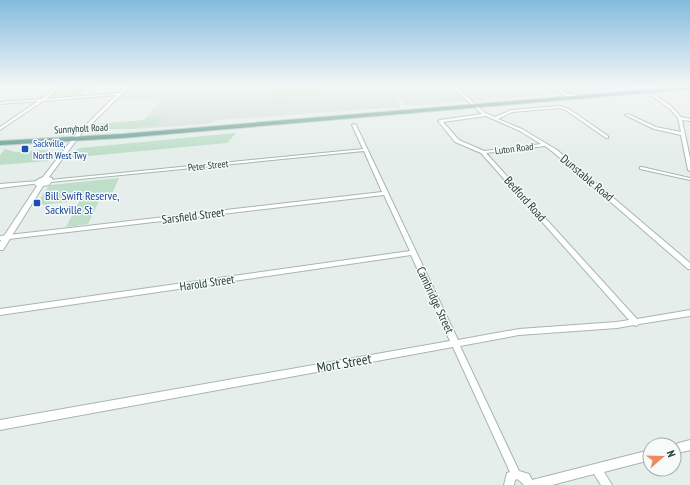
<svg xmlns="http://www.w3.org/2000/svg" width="690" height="485" viewBox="0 0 690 485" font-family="'PT Sans Narrow',sans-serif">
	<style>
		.built { fill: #d4deda }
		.green { fill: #bfdec9 }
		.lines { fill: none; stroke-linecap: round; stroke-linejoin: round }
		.minor-casing { stroke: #a7b6b1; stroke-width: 2 }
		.tertiary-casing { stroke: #a7b6b1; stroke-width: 2 }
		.primary-casing { stroke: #c2cac8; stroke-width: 2 }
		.minor { fill: #fff; fill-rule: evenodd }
		.tertiary { fill: #fff; fill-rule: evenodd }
		.primary { fill: #6ba296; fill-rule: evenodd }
		.transit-dot { fill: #1a4fb4; stroke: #f6faf8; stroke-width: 1.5 }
		.labels { text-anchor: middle; stroke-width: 3; stroke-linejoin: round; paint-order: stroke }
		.far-street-label { font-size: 10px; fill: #244039; stroke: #f6faf8 }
		.far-transit-label { font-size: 10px; fill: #164399; stroke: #f6faf8; text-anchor: start }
		.street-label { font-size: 12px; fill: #244039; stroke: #f6faf8 }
		.transit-label { font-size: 12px; fill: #164399; stroke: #f6faf8; text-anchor: start }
		.near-street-label { font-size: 14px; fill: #244039; stroke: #f6faf8 }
	</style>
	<rect width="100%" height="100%" fill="#e5eeea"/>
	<path class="built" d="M156 86H650L406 106 397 93 394 94 402 105H399L400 107 219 120 206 124 136 129 163 98 119 101 131 87Z"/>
	<g class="green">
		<path d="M63 86H91L82 95 51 96Z"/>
		<path d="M272 86H328L331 94 273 98Z"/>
		<path d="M147 117H162L155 126H139L136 129H92L97 124 144 120Z"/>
		<path d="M236 133 227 143 67 158 72 152 80 148Z"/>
		<path d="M5 149 15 152 48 150 49 161 0 165V155Z"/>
		<path d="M119 178 110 198 100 199 88 224 66 227 80 200 35 206 48 187 51 185Z"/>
	</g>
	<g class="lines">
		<defs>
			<g id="minor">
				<path d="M56 86H60L46 99 119 93 126 86H130L122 95H121L80 135 77 134 116 95 43 101 0 130V127L38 101 0 104V102L41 99Z"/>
				<path d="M451 86H455L485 113 495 117 511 110 560 106 569 109 608 136V138H606L567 111 560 108 512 112 498 119 522 129 557 150 690 263V269H688L553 152 545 146 486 153 637 319 690 310V316L639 324 636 326 634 325 617 328 519 335 460 346 519 471 529 474 532 480 650 450V460L604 472 612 485H601L594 474 552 485H524L521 482 517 479 515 480 514 485H504L507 473 510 472 453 347 0 430V420L450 341 411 255 0 315V309L410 251 384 195 0 240V236L382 192 364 151 50 182 48 181 50 180 363 149 352 125 354 124 356 125 458 340 519 329 617 322 629 320 481 153 455 142 439 122 438 121 440 120 482 114ZM486 116 520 131 541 144 484 151 459 140 443 122Z"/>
				<path d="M551 86C558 86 560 91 566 93 570 95 575 94 579 96 568 99 559 93 551 86Z"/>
				<path d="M652 94H654L672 107 681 117 690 119V121L682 120 690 158V171L688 170 681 135 654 129 625 115 628 114 656 127 681 132 678 118 670 109 652 96Z"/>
				<path d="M640 167H642L690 178V180L640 169Z"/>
				<path d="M38 181H40V183L0 188V184Z"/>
				<path d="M690 440V450L674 454V445H672Z"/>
			</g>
			<path id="tertiary" d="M77 133 81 134 49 177 52 178V181L49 185 43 186 3 250H0V242L37 186 34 184 37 180 43 177Z"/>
			<path id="primary" d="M690 86V89L122 138 0 145V141L122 134Z"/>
		</defs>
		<use href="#minor" class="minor-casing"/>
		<use href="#tertiary" class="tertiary-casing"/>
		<use href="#primary" class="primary-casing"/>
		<use href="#minor" class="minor"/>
		<use href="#tertiary" class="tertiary"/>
		<use href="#primary" class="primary"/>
	</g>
	<linearGradient id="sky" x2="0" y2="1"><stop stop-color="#84bbdf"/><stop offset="0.56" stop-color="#f3f7f6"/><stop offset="1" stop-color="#f3f7f6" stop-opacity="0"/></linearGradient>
	<rect width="690" height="154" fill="url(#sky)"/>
	<g class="transit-dot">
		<rect x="21" y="145" width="8" height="8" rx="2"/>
		<rect x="33" y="199" width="8" height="8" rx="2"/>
	</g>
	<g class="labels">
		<g class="far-street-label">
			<text transform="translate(81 128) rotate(-3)" y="4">Sunnyholt Road</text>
			<text transform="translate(514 148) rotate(-7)" y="4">Luton Road</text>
			<text transform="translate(208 165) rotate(-6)" y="4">Peter Street</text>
		</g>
		<g class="far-transit-label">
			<text x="33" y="147">Sackville,<tspan x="33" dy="12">North West Twy</tspan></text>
		</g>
		<g class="street-label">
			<text transform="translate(587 178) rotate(40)" y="4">Dunstable Road</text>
			<text transform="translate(525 199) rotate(48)" y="4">Bedford Road</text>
			<text transform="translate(193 216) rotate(-7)" y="4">Sarsfield Street</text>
			<text transform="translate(207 283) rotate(-8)" y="4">Harold Street</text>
			<text transform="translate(435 300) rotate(65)" y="4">Cambridge Street</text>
		</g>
		<g class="transit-label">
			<text x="45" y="200">Bill Swift Reserve,<tspan x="45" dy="14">Sackville St</tspan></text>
		</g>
		<g class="near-street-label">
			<text transform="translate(344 363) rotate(-10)" y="5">Mort Street</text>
		</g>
	</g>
	<g transform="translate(662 457) rotate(70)"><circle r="19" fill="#f6faf8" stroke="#a2b0ac"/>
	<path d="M0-3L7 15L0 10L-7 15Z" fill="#ef8963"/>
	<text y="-6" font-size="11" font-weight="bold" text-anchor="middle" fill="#244039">N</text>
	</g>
</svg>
